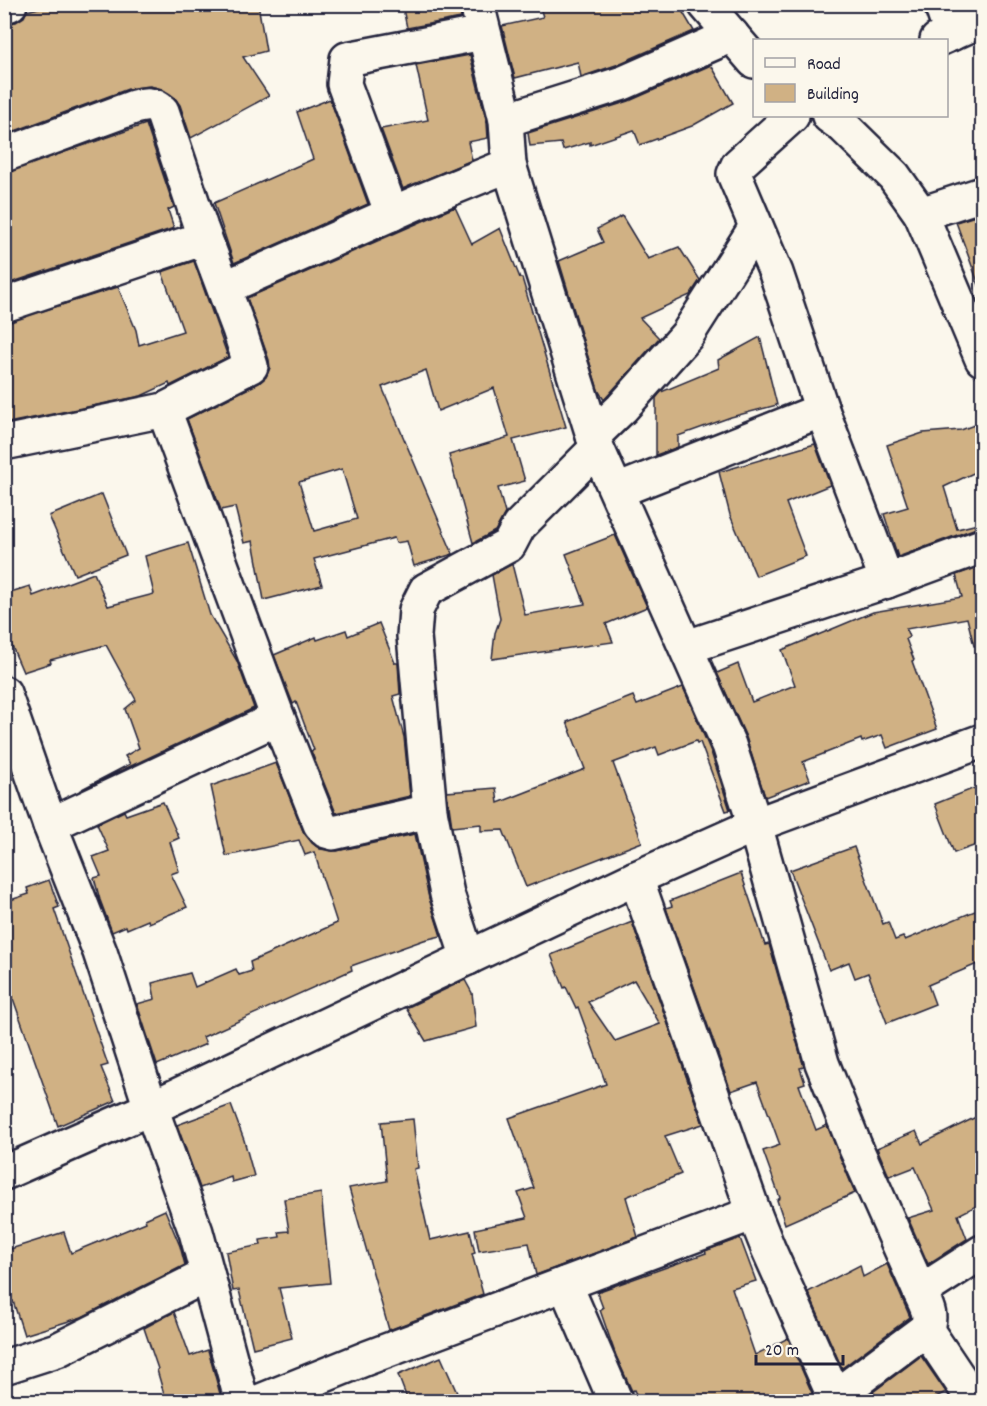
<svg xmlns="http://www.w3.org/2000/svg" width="987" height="1406" viewBox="0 0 987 1406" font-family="Dekko,sans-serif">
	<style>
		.building { fill: #d0b184; stroke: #22223b; stroke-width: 1.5; fill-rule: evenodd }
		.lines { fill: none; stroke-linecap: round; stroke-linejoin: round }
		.street-casing { stroke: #22223b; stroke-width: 38 }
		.secondary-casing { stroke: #22223b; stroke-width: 38 }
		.street { stroke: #fbf7ec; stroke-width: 33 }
		.secondary { stroke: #fbf7ec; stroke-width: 33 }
	</style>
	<rect width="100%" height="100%" fill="#fbf7ec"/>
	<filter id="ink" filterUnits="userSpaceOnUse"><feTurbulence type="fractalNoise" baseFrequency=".0167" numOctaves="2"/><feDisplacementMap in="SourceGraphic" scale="12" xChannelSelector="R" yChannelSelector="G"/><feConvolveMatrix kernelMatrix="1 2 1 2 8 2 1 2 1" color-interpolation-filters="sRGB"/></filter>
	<g filter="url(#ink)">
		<g class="building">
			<path d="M54 4H258L266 51 243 57 269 96 191 138 180 105 174 97 162 89 150 86 128 89 4 135V24L16 22 24 17 27 11Z"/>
			<path d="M402 4H459L461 18 407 28Z"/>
			<path d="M539 4H678L694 31 616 65 581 77 578 62 515 78 502 26 543 17Z"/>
			<path d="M470 55 487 123 488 138 468 142 472 160 403 189 381 129 428 120 416 65Z"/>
			<path d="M711 65 733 103 692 126 640 145 634 130 590 145V142L563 150 561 143 530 146 528 133 629 101Z"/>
			<path d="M330 99 368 204 234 263 214 203 313 159 297 112Z"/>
			<path d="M146 124 174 207 168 210 174 228 4 285V173Z"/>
			<path d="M455 207 472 244 500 228 520 278H522L566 427 513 440 525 481 498 488 505 513 495 531 473 543 449 455 509 437 494 388 438 411 426 370 382 387 453 554 414 566 407 541 396 543 394 538 314 559 322 585 264 600 253 541 244 543 235 507 221 510 187 419 259 383 266 377 270 368 269 360 247 298ZM342 469 357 519 314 531 299 482Z"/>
			<path d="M982 214V288H980L956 222Z"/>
			<path d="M622 216 648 259 679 247 700 280 690 295 640 318 659 338 604 400 598 390 559 261 603 242 597 229Z"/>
			<path d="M194 261 228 357 170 386 169 383 141 396 8 423 4 415V323L118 287 136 330 139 345 142 344 183 331 162 272Z"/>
			<path d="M760 337 777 405 731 417 678 436V447L656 455V398L661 392 719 368 718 360Z"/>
			<path d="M982 422V469L944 487 957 529 982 523V528H976L898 557 884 514 908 507 887 445 923 433 961 430Z"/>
			<path d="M815 444 830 485 786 503 806 556 756 576 730 515 719 472Z"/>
			<path d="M102 494 126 555 75 575 49 516Z"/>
			<path d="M615 535 647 607 606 624 613 642 492 659 495 633 500 619 492 575 512 564 525 615 585 604 566 554Z"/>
			<path d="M188 543 210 615 237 661 254 708 82 789 130 764 125 756 139 748 125 709 136 700 106 645 50 660 51 663 23 672 4 628V594L30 586 33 596 94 573 108 606 154 594 145 556Z"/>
			<path d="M982 566V645L974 646 967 618 906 629 909 637 906 639 914 660 912 661 937 729 887 748 882 735 862 742 861 739 803 762 810 780 765 797 746 737 717 673 738 664 752 702 795 685 782 650 873 612 962 597 956 575Z"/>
			<path d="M379 623 395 663H398L400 694 393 696 404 737 410 796 336 813 311 751 314 750 296 702 293 704 274 655 316 637 317 640 346 630 348 636Z"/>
			<path d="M683 687 711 752 730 810 726 811 700 742 697 743 696 741 659 755 656 747 613 763 642 842 526 887 503 830 481 831V824L452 827 447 792 496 788 498 803 585 769 567 722 633 696 637 705Z"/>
			<path d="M276 763 303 831 312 843 320 849 337 851 415 834 429 898 441 936 424 940 351 966 352 970 203 1037 206 1044 157 1065 137 1004 155 999 152 983 190 973 195 987 236 969 239 975 252 971 250 962 337 923 314 852 305 855 299 840 226 856 211 786Z"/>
			<path d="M982 785V843L954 853 935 804Z"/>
			<path d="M163 802 179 838 170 842 179 871 171 874 187 907 149 923 148 920 127 929 126 926 112 932 100 900 94 878 101 876 93 857 109 851 97 824 124 811 126 815Z"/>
			<path d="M854 847 883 924 888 922 895 940 903 937 905 940 982 908V962L928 985 935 1004 887 1023 868 973 855 978 849 962 829 970 790 870Z"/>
			<path d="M741 873 765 945 769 944 804 1067 800 1068 805 1083 799 1085 816 1130 827 1125 855 1193 785 1224 777 1200 780 1198 763 1151 780 1145 757 1082 731 1091 666 908 672 906 670 901Z"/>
			<path d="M49 880 59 907 54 909 108 1065 101 1067 115 1101 58 1126 4 973V902L29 894 27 888Z"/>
			<path d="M632 922 703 1124 665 1136 681 1174 626 1197 638 1237 536 1275 529 1243 479 1251 475 1229 527 1218 518 1193 534 1188 509 1118 606 1084 578 1007 576 1008 566 987 564 988 551 955ZM634 980 660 1024 615 1041 588 1002Z"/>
			<path d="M465 980 472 993 476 1027 426 1041 406 1008Z"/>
			<path d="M231 1105 244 1140 254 1176 232 1182 231 1177 200 1188 177 1125Z"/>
			<path d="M982 1114V1203L958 1215 967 1239 928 1264 908 1218 934 1210 915 1167 897 1174V1173L889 1176 877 1148 916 1131 922 1144Z"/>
			<path d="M413 1119 418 1168 414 1169 430 1240 470 1231 475 1253 472 1254 483 1294 389 1330 349 1188 387 1181 381 1122Z"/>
			<path d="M321 1193 330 1283 279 1288 292 1338 253 1348 239 1290 233 1291 226 1252 261 1245 260 1240 280 1237 279 1232 289 1231 284 1199Z"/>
			<path d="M165 1210 180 1246 185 1265 82 1317 24 1335 13 1301 4 1304V1251L64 1232 71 1253 146 1222 145 1219Z"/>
			<path d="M740 1238 756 1281 732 1288 755 1355 788 1338 812 1393 810 1401H773L770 1395 755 1401H639L634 1390 632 1391 616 1356 600 1310 603 1308 597 1292 706 1253 705 1251Z"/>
			<path d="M887 1264 910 1317 842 1368 808 1292 860 1265 863 1277Z"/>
			<path d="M174 1312 190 1356 208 1350 222 1401H166L157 1370 158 1369 144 1328Z"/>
			<path d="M921 1356 946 1392 928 1401H879L873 1392Z"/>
			<path d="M441 1357 457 1393 455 1394 458 1401H408L398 1375Z"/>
		</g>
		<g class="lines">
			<defs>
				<g id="street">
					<path d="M477 4 506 120 509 165 597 448 729 745 755 825 822 1063 855 1146 920 1292"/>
					<path d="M705 4 754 61"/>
					<path d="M941 4 951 34"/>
					<path d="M4 6 10 4"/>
					<path d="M937 40 982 20"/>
					<path d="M792 116 738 165 734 174 776 273 822 410 887 581"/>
					<path d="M829 116 843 126 894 176 921 214 982 359"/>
					<path d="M506 120 623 83 732 35"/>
					<path d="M4 155 134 107C146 104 153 103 162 111L201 228 239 329 251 366 164 410 4 443"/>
					<path d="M392 214 344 84 347 59 483 33"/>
					<path d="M921 214 982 194"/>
					<path d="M224 288 423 200 509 165"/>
					<path d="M4 305 204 238"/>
					<path d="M164 410 278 718 320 824 326 831 333 833 430 811"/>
					<path d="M593 436 622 408 687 335 756 227"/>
					<path d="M617 491 822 410"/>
					<path d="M687 647 887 581 982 546"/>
					<path d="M4 693 50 825 100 952 151 1108 196 1232 242 1402"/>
					<path d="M50 825 278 718"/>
					<path d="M636 878 754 1213 768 1248 835 1398"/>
					<path d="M468 958 447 894 430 811 414 636 416 610 426 590 509 545 519 526 597 448"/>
					<path d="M565 1284 616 1402"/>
					<path d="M926 1329 975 1402"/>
					<path d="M4 1367 57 1350 207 1275"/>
					<path d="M258 1402 367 1358 754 1213"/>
					<path d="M828 1402 926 1329C933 1315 926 1306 920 1292L982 1252"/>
				</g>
				<path id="secondary" d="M4 1173 151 1108 636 878 755 825 982 741"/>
			</defs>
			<use href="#street" class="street-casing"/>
			<use href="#secondary" class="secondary-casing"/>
			<use href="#street" class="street"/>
			<use href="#secondary" class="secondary"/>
		</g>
	</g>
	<rect width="987" height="1406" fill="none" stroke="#fbf7ec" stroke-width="24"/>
	<rect x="12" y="12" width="963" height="1382" fill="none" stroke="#22223b" stroke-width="2" filter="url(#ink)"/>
	<rect x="753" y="39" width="195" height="78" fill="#fbf7ec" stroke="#a4a2a5" stroke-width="1.5"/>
	<rect x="765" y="58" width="30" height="9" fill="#fbf7ec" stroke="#a4a2a5" stroke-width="1.5"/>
	<text x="807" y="69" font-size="18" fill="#22223b">Road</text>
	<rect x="765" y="84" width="30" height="18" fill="#d0b184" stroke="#a4a2a5" stroke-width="1.5"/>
	<text x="807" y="99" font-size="18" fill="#22223b">Building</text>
	<path d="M756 1355v9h87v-9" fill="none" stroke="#22223b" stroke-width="3"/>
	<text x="765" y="1355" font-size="18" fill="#22223b" stroke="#fbf7ec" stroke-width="4.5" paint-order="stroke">20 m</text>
</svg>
